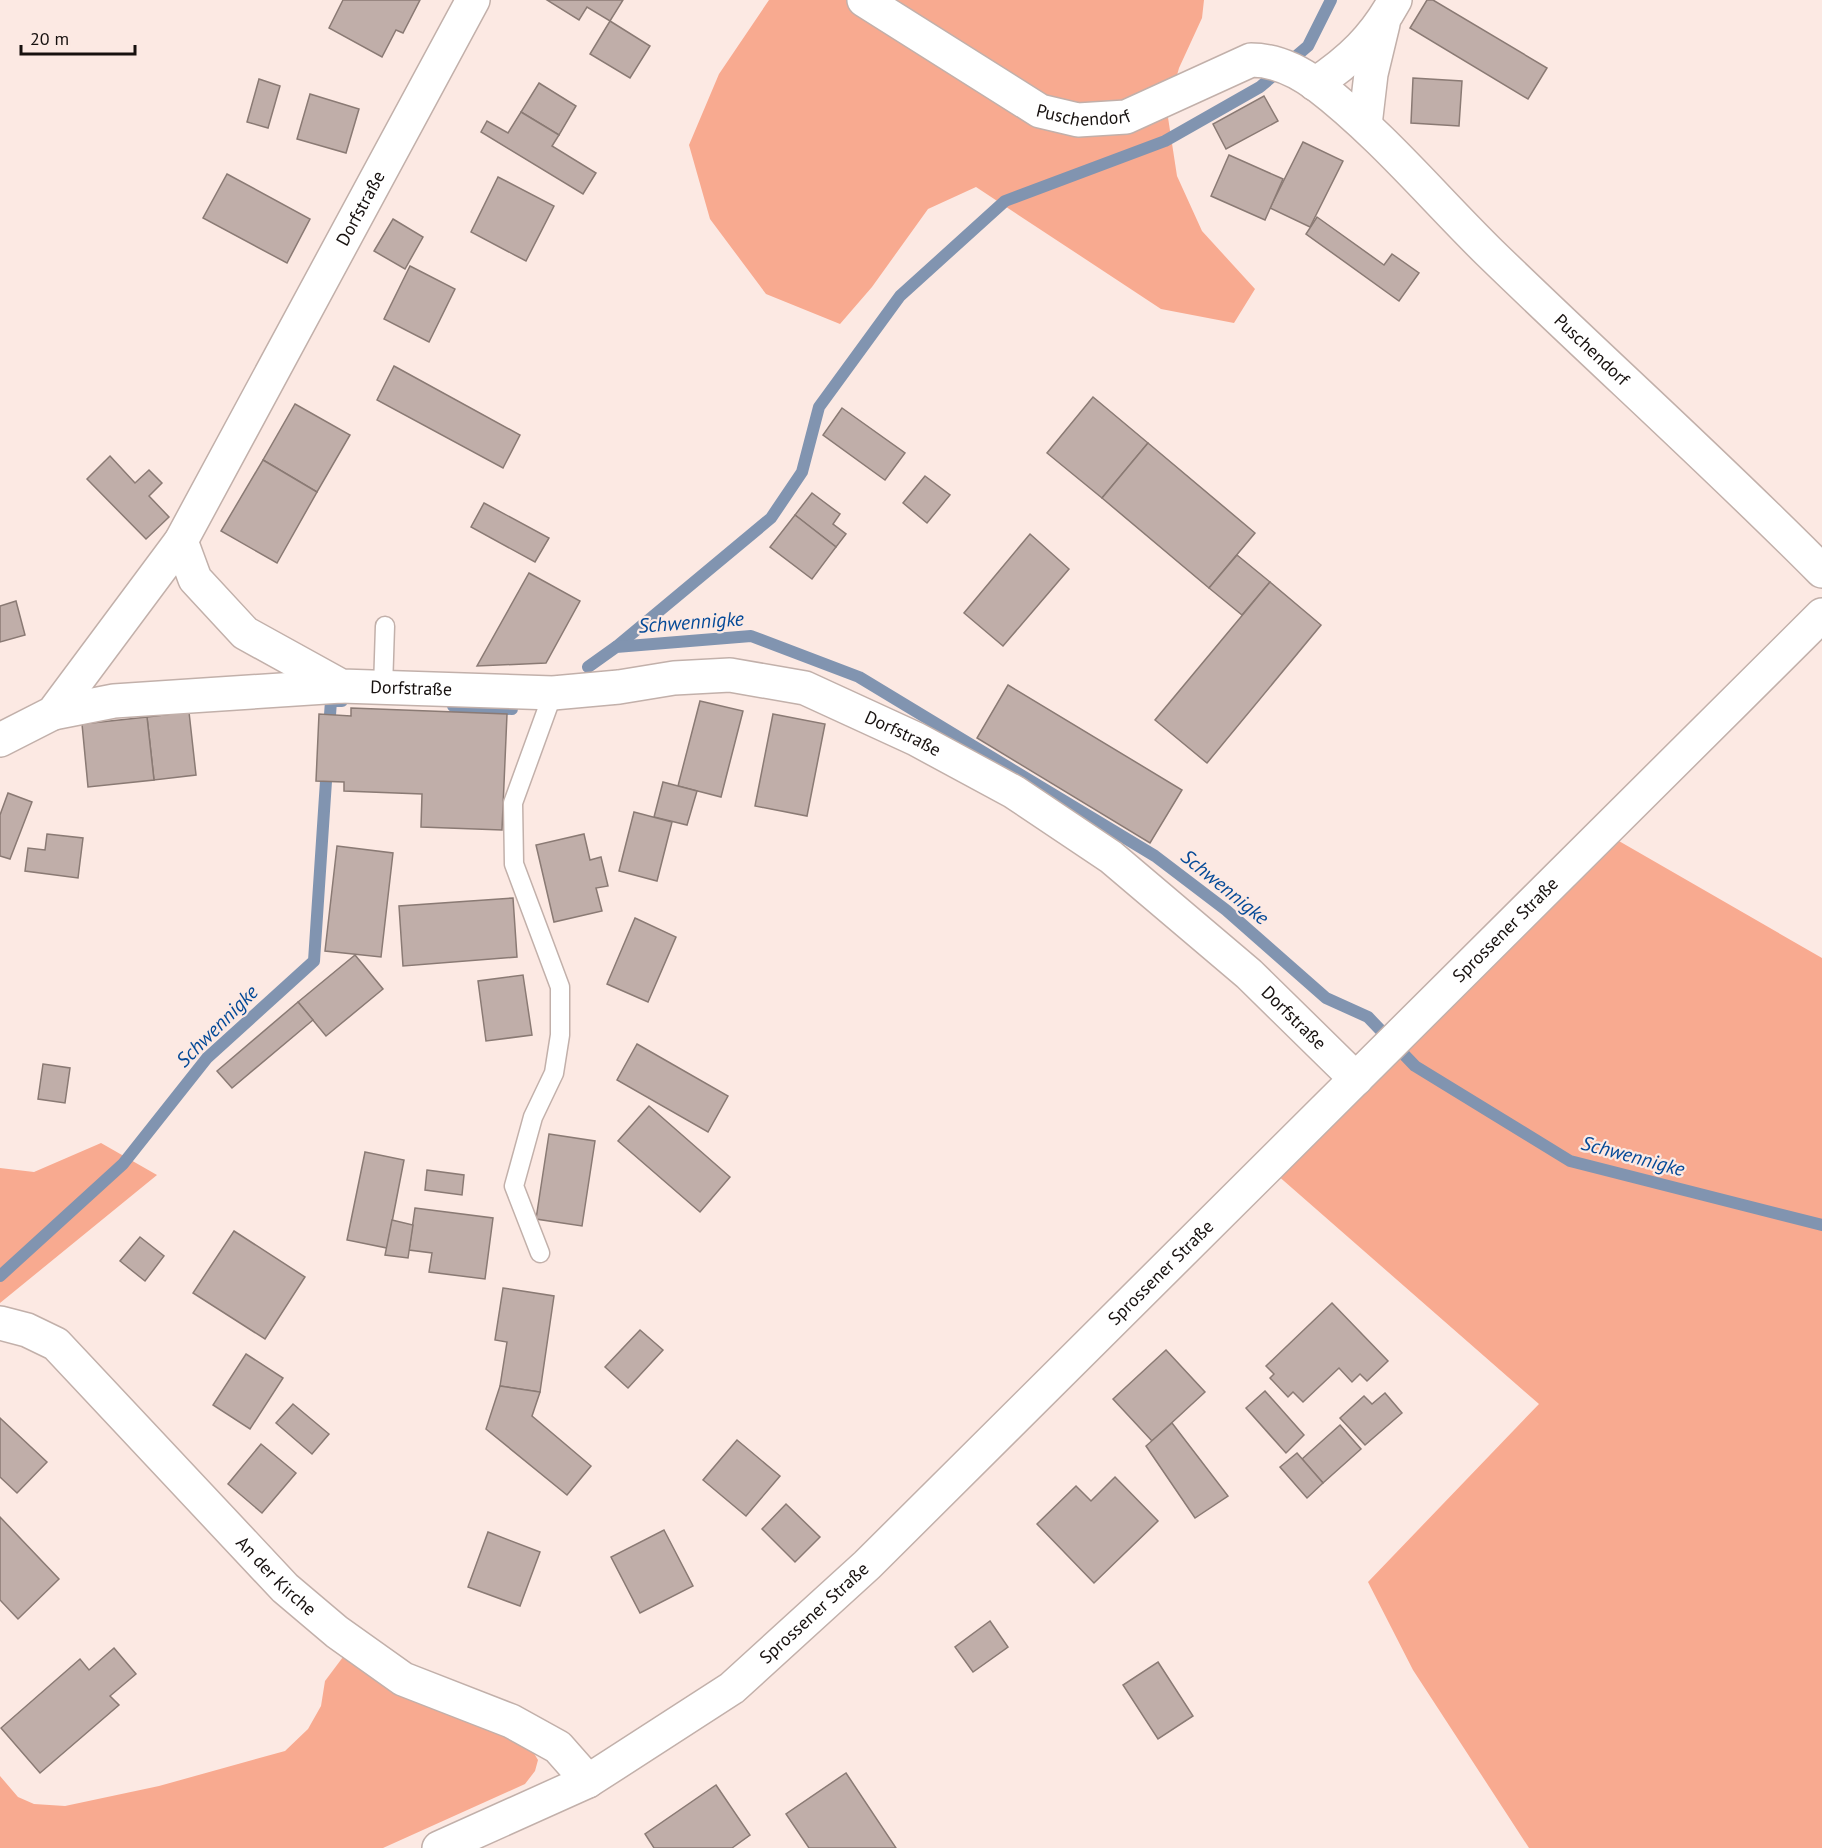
<svg xmlns="http://www.w3.org/2000/svg" width="1822" height="1848" viewBox="0 0 1822 1848" font-family="'PT Sans',sans-serif">
	<style>
		.green { fill: #f8aa90 }
		.lines { fill: none; stroke-linecap: round; stroke-linejoin: round }
		.stream { stroke: #8194b0; stroke-width: 12 }
		.building { fill: #c0aea9; stroke: #8a7a74; stroke-width: 1.5 }
		.service-casing { stroke: #c2b0aa; stroke-width: 21 }
		.minor-casing { stroke: #c2b0aa; stroke-width: 36 }
		.tertiary-casing { stroke: #c2b0aa; stroke-width: 36 }
		.service { stroke: #fff; stroke-width: 18 }
		.minor { stroke: #fff; stroke-width: 33 }
		.tertiary { stroke: #fff; stroke-width: 33 }
		.labels { text-anchor: middle; stroke-width: 4.5; stroke-linejoin: round; paint-order: stroke }
		.street-label { font-size: 18px; fill: #17110f; stroke: #fce9e3 }
		.water-label { font-size: 20px; font-style: italic; fill: #044997; stroke: #fce9e3 }
	</style>
	<rect width="100%" height="100%" fill="#fce9e3"/>
	<g class="green">
		<path d="M769 0H1204L1202 18 1179 68 1167 111 1177 176 1202 231 1255 289 1234 323 1161 309 976 187 928 209 872 287 840 324 766 294 710 219 689 145 719 74Z"/>
		<path d="M1605 833 1822 958V1848H1529L1413 1670 1368 1582 1539 1404 1269 1168Z"/>
		<path d="M101 1143 157 1175 0 1303V1168L34 1172Z"/>
		<path d="M346 1653 529 1745 538 1760 535 1771 525 1784 383 1848H0V1776L18 1797 34 1804 65 1806 159 1786 285 1751 308 1729 321 1706 325 1681Z"/>
	</g>
	<g class="lines">
		<g class="stream">
			<path d="M616 647 771 518 802 472 819 407 900 296 1005 201 1165 141 1260 87 1308 46 1331 0"/>
			<path d="M588 667 616 647 751 636 859 677 1155 856 1226 910 1326 998 1368 1017 1415 1066 1570 1161 1822 1225"/>
			<path d="M453 706 512 709"/>
			<path d="M330 715 331 701H342"/>
			<path d="M0 1276 123 1164 207 1058 314 961 326 781"/>
		</g>
	</g>
	<g class="building">
		<path d="M343 0H420L403 33 396 30 382 57 329 28Z"/>
		<path d="M547 0H623L610 21 587 7 579 20Z"/>
		<path d="M1427 0H1433L1547 68 1528 99 1410 28Z"/>
		<path d="M610 21 650 46 630 78 590 54Z"/>
		<path d="M1413 78 1462 81 1459 126 1411 123Z"/>
		<path d="M259 79 280 86 268 128 247 122Z"/>
		<path d="M539 83 576 106 559 135 521 112Z"/>
		<path d="M310 94 359 109 346 153 297 139Z"/>
		<path d="M1264 96 1278 121 1226 149 1213 124Z"/>
		<path d="M521 112 559 135 552 146 596 173 583 194 481 132 487 121 508 133Z"/>
		<path d="M1303 142 1343 161 1310 227 1270 208Z"/>
		<path d="M1229 155 1283 179 1265 220 1211 196Z"/>
		<path d="M227 174 310 219 287 263 203 218Z"/>
		<path d="M498 177 554 206 526 261 471 232Z"/>
		<path d="M1317 217 1384 265 1392 254 1419 273 1399 301 1306 234Z"/>
		<path d="M393 219 423 237 405 269 374 251Z"/>
		<path d="M410 266 455 289 429 342 384 319Z"/>
		<path d="M394 366 520 435 503 468 377 400Z"/>
		<path d="M1093 397 1148 443 1102 498 1047 453Z"/>
		<path d="M295 404 350 435 317 492 263 460Z"/>
		<path d="M842 408 905 453 885 480 823 435Z"/>
		<path d="M1148 443 1255 533 1209 588 1102 498Z"/>
		<path d="M110 456 135 483 149 470 162 483 149 496 169 517 146 539 87 479Z"/>
		<path d="M263 460 317 492 277 563 221 531Z"/>
		<path d="M925 476 950 495 927 523 903 503Z"/>
		<path d="M812 493 840 514 833 524 846 534 836 547 795 515Z"/>
		<path d="M484 503 549 538 535 562 471 527Z"/>
		<path d="M795 515 836 547 812 579 770 547Z"/>
		<path d="M1030 534 1069 569 1003 646 964 613Z"/>
		<path d="M1237 555 1270 582 1242 615 1209 588Z"/>
		<path d="M529 573 580 601 546 663 477 666Z"/>
		<path d="M1270 582 1321 625 1207 763 1155 720Z"/>
		<path d="M16 601 25 635 0 642V606Z"/>
		<path d="M1008 685 1182 790 1150 843 977 738Z"/>
		<path d="M700 701 743 711 721 797 678 786Z"/>
		<path d="M351 708 507 714 502 830 421 827 422 794 344 791V782L316 781 319 714 351 716Z"/>
		<path d="M189 712 196 775 154 780 147 717Z"/>
		<path d="M773 714 825 724 807 816 755 806Z"/>
		<path d="M147 717 154 780 88 787 82 724Z"/>
		<path d="M663 782 697 791 687 825 654 817Z"/>
		<path d="M8 793 32 802 10 859 0 856V815Z"/>
		<path d="M634 812 672 822 657 881 619 871Z"/>
		<path d="M47 834 83 838 78 878 25 871 28 848 45 850Z"/>
		<path d="M584 834 590 860 601 857 608 886 596 888 602 911 554 922 536 845Z"/>
		<path d="M337 846 393 853 381 957 325 951Z"/>
		<path d="M513 898 517 957 403 966 399 906Z"/>
		<path d="M635 918 676 937 648 1002 607 984Z"/>
		<path d="M355 955 383 989 326 1036 298 1002Z"/>
		<path d="M523 975 532 1035 486 1041 478 981Z"/>
		<path d="M298 1002 313 1020 232 1088 217 1071Z"/>
		<path d="M637 1044 728 1096 708 1132 617 1080Z"/>
		<path d="M43 1064 70 1068 65 1103 38 1099Z"/>
		<path d="M649 1106 730 1177 700 1212 618 1141Z"/>
		<path d="M549 1134 595 1141 582 1226 536 1219Z"/>
		<path d="M365 1152 404 1160 387 1248 347 1240Z"/>
		<path d="M427 1170 464 1175 462 1195 425 1190Z"/>
		<path d="M415 1208 493 1218 485 1279 429 1272 432 1253 409 1250Z"/>
		<path d="M392 1220 413 1225 408 1258 385 1255Z"/>
		<path d="M234 1231 305 1277 265 1339 193 1293Z"/>
		<path d="M140 1237 164 1256 145 1281 120 1261Z"/>
		<path d="M503 1288 554 1296 540 1392 500 1386 507 1342 495 1340Z"/>
		<path d="M1332 1303 1388 1361 1367 1381 1360 1374 1352 1382 1339 1368 1303 1402 1293 1392 1288 1397 1270 1378 1274 1374 1266 1366Z"/>
		<path d="M640 1330 663 1350 628 1388 605 1367Z"/>
		<path d="M1166 1350 1205 1392 1152 1441 1113 1399Z"/>
		<path d="M246 1354 283 1378 250 1429 213 1405Z"/>
		<path d="M500 1386 540 1392 532 1416 591 1466 567 1495 486 1429Z"/>
		<path d="M1265 1391 1304 1435 1286 1453 1246 1408Z"/>
		<path d="M1385 1393 1402 1413 1365 1445 1340 1418 1364 1396 1372 1404Z"/>
		<path d="M293 1404 329 1434 312 1454 276 1423Z"/>
		<path d="M0 1418 47 1462 17 1493 0 1477Z"/>
		<path d="M1172 1423 1228 1496 1195 1518 1146 1446Z"/>
		<path d="M1340 1425 1361 1449 1323 1483 1302 1459Z"/>
		<path d="M737 1440 780 1476 746 1516 703 1480Z"/>
		<path d="M261 1444 296 1473 262 1513 228 1484Z"/>
		<path d="M1297 1453 1323 1483 1307 1498 1280 1467Z"/>
		<path d="M1115 1477 1158 1521 1094 1583 1037 1524 1076 1486 1091 1501Z"/>
		<path d="M786 1504 820 1537 795 1562 762 1529Z"/>
		<path d="M0 1517 59 1579 18 1619 0 1600Z"/>
		<path d="M664 1530 693 1586 640 1613 611 1557Z"/>
		<path d="M488 1532 540 1552 520 1606 468 1587Z"/>
		<path d="M990 1621 1008 1647 973 1672 955 1647Z"/>
		<path d="M114 1648 136 1674 110 1696 119 1705 40 1773 1 1728 80 1659 89 1670Z"/>
		<path d="M1158 1662 1193 1716 1158 1739 1123 1685Z"/>
		<path d="M846 1773 896 1848H809L786 1814Z"/>
		<path d="M716 1785 750 1835 732 1848H654L645 1834Z"/>
	</g>
	<g class="lines">
		<defs>
			<g id="service">
				<path d="M383 688 385 626"/>
				<path d="M540 1253 514 1186 533 1117 554 1073 560 1035V987L514 864 513 803 553 693"/>
			</g>
			<g id="minor">
				<path id="s1" d="M864 0 1040 111 1078 120 1126 117 1251 60C1274 60 1298 71 1317 85 1381 134 1433 197 1490 253 1600 360 1714 462 1822 571"/>
				<path d="M1315 84C1350 61 1375 37 1395 0"/>
				<path d="M1365 125 1371 74 1383 24"/>
				<path id="s2" d="M181 541 195 579 245 633 341 686 553 693 619 687 674 678 730 675 805 688 916 739 1014 792 1111 857 1249 974 1356 1079"/>
				<path d="M53 713 114 701 341 686"/>
				<path id="s3" d="M0 740 53 713 181 541 473 0"/>
				<path id="s4" d="M0 1323 27 1330 56 1344 285 1588 337 1632 403 1679 511 1721 558 1747 588 1781"/>
			</g>
			<g id="tertiary">
				<path id="s5" d="M439 1848 588 1781 732 1688 867 1565 1822 615"/>
			</g>
		</defs>
		<use href="#service" class="service-casing"/>
		<use href="#minor" class="minor-casing"/>
		<use href="#tertiary" class="tertiary-casing"/>
		<use href="#service" class="service"/>
		<use href="#minor" class="minor"/>
		<use href="#tertiary" class="tertiary"/>
	</g>
	<g class="labels">
		<g class="street-label">
			<text dy="6" stroke="none"><textPath href="#s1" startOffset="252">Puschendorf</textPath></text>
			<text dy="6" stroke="none"><textPath href="#s3" startOffset="652">Dorfstraße</textPath></text>
			<text dy="6" stroke="none"><textPath href="#s1" startOffset="886">Puschendorf</textPath></text>
			<text dy="6" stroke="none"><textPath href="#s2" startOffset="294">Dorfstraße</textPath></text>
			<text dy="6" stroke="none"><textPath href="#s2" startOffset="798">Dorfstraße</textPath></text>
			<text dy="6" stroke="none"><textPath href="#s5" startOffset="1418">Sprossener Straße</textPath></text>
			<text dy="6" stroke="none"><textPath href="#s2" startOffset="1284">Dorfstraße</textPath></text>
			<text dy="6" stroke="none"><textPath href="#s5" startOffset="932">Sprossener Straße</textPath></text>
			<text dy="6" stroke="none"><textPath href="#s4" startOffset="380">An der Kirche</textPath></text>
			<text dy="6" stroke="none"><textPath href="#s5" startOffset="446">Sprossener Straße</textPath></text>
		</g>
		<g class="water-label">
			<text transform="translate(691 622) rotate(-4)" y="7">Schwennigke</text>
			<text transform="translate(1225 887) rotate(39)" y="7">Schwennigke</text>
			<text transform="translate(217 1026) rotate(-45)" y="7">Schwennigke</text>
			<text transform="translate(1633 1156) rotate(15)" y="7">Schwennigke</text>
		</g>
	</g>
	<path d="M21 45v9h114v-9" fill="none" stroke="#17110f" stroke-width="3"/>
	<text x="30" y="45" font-size="18" fill="#17110f" stroke="#fce9e3" stroke-width="4.5" paint-order="stroke">20 m</text>
</svg>
